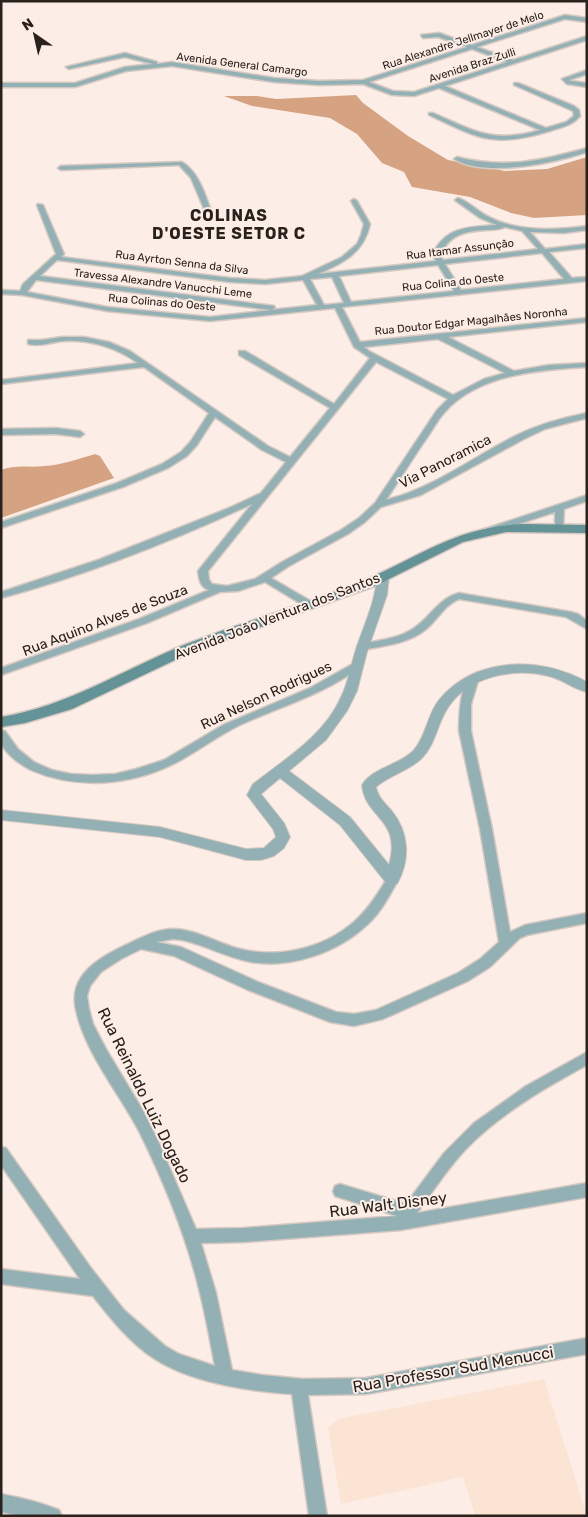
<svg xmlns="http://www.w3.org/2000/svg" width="588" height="1517" viewBox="0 0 588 1517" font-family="Rubik,sans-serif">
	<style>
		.built { fill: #fce4d5 }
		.forest { fill: #d5a382 }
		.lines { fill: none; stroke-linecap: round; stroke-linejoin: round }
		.minor-casing { stroke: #d6c9c1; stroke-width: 3 }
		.tertiary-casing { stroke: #d6c9c1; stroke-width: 2 }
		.secondary-casing { stroke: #d6c9c1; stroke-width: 3 }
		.minor { fill: #93b1b5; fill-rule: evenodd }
		.tertiary { fill: #93b1b5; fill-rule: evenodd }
		.secondary { fill: #639297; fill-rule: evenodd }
		.labels { text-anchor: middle; stroke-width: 4; stroke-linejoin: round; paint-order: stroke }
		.far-street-label { font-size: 11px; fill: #29211b; stroke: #fceee6 }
		.street-label { font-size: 14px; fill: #29211b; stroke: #fceee6 }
		.far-district-label { font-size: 16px; font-weight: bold; letter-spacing: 1px; fill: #29211b; stroke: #fceee6 }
		.near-street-label { font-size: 16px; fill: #29211b; stroke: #fceee6 }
	</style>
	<rect width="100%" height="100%" fill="#fceee6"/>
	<path class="built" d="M544 1379 587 1516H475L463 1477 341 1504 328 1428 338 1419Z"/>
	<g class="forest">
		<path d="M356 95 363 103 408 136 448 160 505 171 547 169 587 157V215L534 218 511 213 470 197 412 187 404 172 382 163 357 134 330 118 252 106 224 96H257L276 99Z"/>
		<path d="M95 454 100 456 114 478 1 518V470C16 464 29 468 44 466 62 465 78 459 95 454Z"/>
	</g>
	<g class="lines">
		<defs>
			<g id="minor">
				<path d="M565 15 587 18V22L565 19 477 47 513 60 587 36V40L445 86 546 128 566 122 574 116 573 111 514 85V83H518L574 106 579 110 580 116C572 126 561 127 550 131 493 148 480 139 429 115V113H433C474 131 494 144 540 130L439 88 414 96 392 95 363 84 319 85 274 82 172 66 126 71 75 87H1V83H75L125 67 153 64 125 57 69 69 66 67 125 53 157 62V64L172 62 274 78 319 81 363 80 467 47 438 37 423 38 421 35 439 33 472 45ZM472 49 507 62 414 92 393 91 369 82Z"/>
				<path d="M587 70V74L569 80 571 81 587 83V87L567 84 562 79Z"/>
				<path d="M587 148V152C554 163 485 178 454 159L457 157C505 169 540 161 587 148Z"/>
				<path d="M182 162C200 173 206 198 213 216L212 217 207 216 191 178 179 165 61 170 58 168 61 166Z"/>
				<path d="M458 198C470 202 479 213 491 218 520 232 556 230 587 226V230L564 233 530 232 545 249 587 244V248L549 252 572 278 587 277V281L342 307 360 342 587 318V322L448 337 514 371 549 365 587 363V367C539 370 477 374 444 413 436 422 431 433 424 442 411 461 399 481 386 500 434 488 473 457 517 435 540 424 562 418 587 413V418L545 429 524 439 421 495 381 507 365 522 348 534 289 566 271 578 314 603 315 605 314 607H306L265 582 238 591 220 592 147 623 1 675V668L139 619 209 590C200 587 199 579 198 571L252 504C172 541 87 575 1 598V592L98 560 229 508 261 493 286 462 262 450 215 417 197 445 187 456 168 468 123 487 1 528V522L117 483 162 464 181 452 191 441 209 413 144 367 1 384V380L138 363C117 348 90 339 63 341 51 342 41 347 28 344V340H42L62 337H84L109 342 130 351 268 446 290 457 330 408 239 355V351H245L334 404 370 358 354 347 335 308 210 321 107 311 22 295 1 294V290L20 291 23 284 56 254 37 205 38 204 43 205 64 254 61 257 230 278 265 280 302 276 342 257 357 244 361 235 364 224 351 201 354 199 357 201 370 224C364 253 343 263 318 274L436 261 432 255C446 226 468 227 497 225L480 218 456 201 455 200ZM505 227 522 231 538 249 443 260 440 255C449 235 465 231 486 230 492 230 499 230 505 227ZM542 253 564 279 461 290 445 264ZM57 260 230 282 265 284 303 280 317 305 271 310 275 308 274 306 40 276ZM438 265 454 291 351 302 339 276ZM332 277 344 303 324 305 310 279ZM36 280 271 310 210 317 107 307 27 292ZM438 339 505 373 484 379 453 395 369 351 364 347ZM376 362 448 399 437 410 375 503 359 518 341 530 282 562 255 579 227 586 212 584 209 580 208 571Z"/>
				<path d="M56 428 80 431 84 434 80 437 56 434 1 435V429Z"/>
				<path d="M587 495V501L564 509 563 530 560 531 555 528V512L488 534 485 535 480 532 482 530Z"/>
				<path d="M459 593 571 612 578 614 587 621V629L566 617 459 599C444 605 437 621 425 630 407 644 383 646 362 650L357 647 358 645C376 640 395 640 411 630 430 619 437 599 459 593Z"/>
				<path d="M356 662 360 663 361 665 360 667C323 695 281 706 240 725 219 735 201 749 181 760 136 785 79 791 31 770 21 765 4 753 1 742 0 738 1 734 1 730L5 731 18 749 34 762 52 770 71 774 93 775 115 774 136 769 164 760 223 725 310 688Z"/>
				<path d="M474 674 479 678 471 704V731L492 829 510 932 525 925 587 913V923L527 935 520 938 490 967 468 981 383 1019 354 1026 330 1022 248 990 174 956 141 949 121 959 101 972 90 986 87 996 89 1009 93 1024 106 1049 142 1109 158 1141 196 1229 244 1228 397 1216 335 1196 333 1191 335 1186 340 1184 406 1204 444 1153 474 1123 526 1086 587 1052V1065C545 1088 503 1112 469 1146 449 1166 434 1190 417 1213L587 1183V1197L401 1230 244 1242 201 1243 216 1293 232 1370 262 1375 303 1379 366 1378 587 1338V1354L366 1394 308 1395 327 1516H309L292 1394C249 1391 192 1383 155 1359 130 1343 111 1319 93 1296L1 1284V1269L80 1279 1 1165V1147L6 1148 91 1268 124 1310 165 1346 179 1354 215 1366C210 1341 206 1317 200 1293 187 1238 165 1184 140 1133 120 1094 85 1053 76 1010 67 972 105 955 132 942 145 936 158 929 173 929 195 929 215 942 236 948 279 960 330 948 361 915 372 904 380 890 388 877H396L398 880C390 895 381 912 368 924 339 952 291 969 251 962 227 958 206 945 182 940L173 939 156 942 181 947 258 982 336 1012 354 1014 376 1010 458 973 480 959 499 942 480 829 459 731C459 718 460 679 474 674Z"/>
				<path d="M1 1494C21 1498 40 1502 59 1510L62 1516H23L1 1512Z"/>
			</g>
			<path id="tertiary" d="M383 573 389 577 387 595 367 652 357 691 347 711 326 740 289 771 350 817 389 865C402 818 365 819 362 785 372 768 399 765 413 751 426 737 427 715 439 700 475 656 541 656 587 682V692C573 689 562 679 548 676 513 667 465 677 446 711 437 726 435 745 422 758 409 771 390 775 376 787 378 797 384 802 391 810 409 832 411 859 397 884H387L340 825 280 778 261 794 284 823 290 837 284 848 274 856 261 860H246L160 837 1 820V810L160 827 246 849 264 848 276 837 273 829 247 795 253 784C285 759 324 736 341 697 349 681 351 663 357 646 365 623 375 602 377 577Z"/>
			<path id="secondary" d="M522 524 587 525V533L506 532 463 542 375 586 194 651 72 709 25 723 1 727V717C68 706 123 670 184 645 244 621 307 605 367 579 425 554 454 528 522 524Z"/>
		</defs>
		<use href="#minor" class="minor-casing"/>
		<use href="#tertiary" class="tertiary-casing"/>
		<use href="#secondary" class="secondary-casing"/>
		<use href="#minor" class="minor"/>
		<use href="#tertiary" class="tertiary"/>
		<use href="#secondary" class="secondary"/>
	</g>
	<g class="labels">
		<g class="far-street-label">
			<text transform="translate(463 40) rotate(-18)" y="4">Rua Alexandre Jellmayer de Melo</text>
			<text transform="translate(242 64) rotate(7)" y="4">Avenida General Camargo</text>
			<text transform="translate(472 65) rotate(-18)" y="4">Avenida Braz Zulli</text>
			<text transform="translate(460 249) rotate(-7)" y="4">Rua Itamar Assunção</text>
			<text transform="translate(182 262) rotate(7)" y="4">Rua Ayrton Senna da Silva</text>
			<text transform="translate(453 282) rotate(-6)" y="4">Rua Colina do Oeste</text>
			<text transform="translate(163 283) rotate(7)" y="4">Travessa Alexandre Vanucchi Leme</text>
			<text transform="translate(162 302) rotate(5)" y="4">Rua Colinas do Oeste</text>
			<text transform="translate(471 321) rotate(-6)" y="4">Rua Doutor Edgar Magalhães Noronha</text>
		</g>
		<g class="street-label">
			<text transform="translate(445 461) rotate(-27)" y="5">Via Panoramica</text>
			<text transform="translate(277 616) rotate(-21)" y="5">Avenida João Ventura dos Santos</text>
			<text transform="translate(105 620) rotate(-21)" y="5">Rua Aquino Alves de Souza</text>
			<text transform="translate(266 695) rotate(-25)" y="5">Rua Nelson Rodrigues</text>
		</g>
		<g class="far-district-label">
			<text x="229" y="221">COLINAS<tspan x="229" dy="18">D'OESTE SETOR C</tspan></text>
		</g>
		<g class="near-street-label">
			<text transform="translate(145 1095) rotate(64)" y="6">Rua Reinaldo Luiz Dogado</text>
			<text transform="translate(388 1204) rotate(-7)" y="6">Rua Walt Disney</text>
			<text transform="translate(453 1369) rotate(-10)" y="6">Rua Professor Sud Menucci</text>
		</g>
	</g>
	<rect width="588" height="1517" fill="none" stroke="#29211b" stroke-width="5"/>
	<g transform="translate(35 35) rotate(326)" stroke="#fceee6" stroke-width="4" paint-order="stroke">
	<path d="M0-4L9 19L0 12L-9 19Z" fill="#29211b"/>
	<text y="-8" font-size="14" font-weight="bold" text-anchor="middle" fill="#29211b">N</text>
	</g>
</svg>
